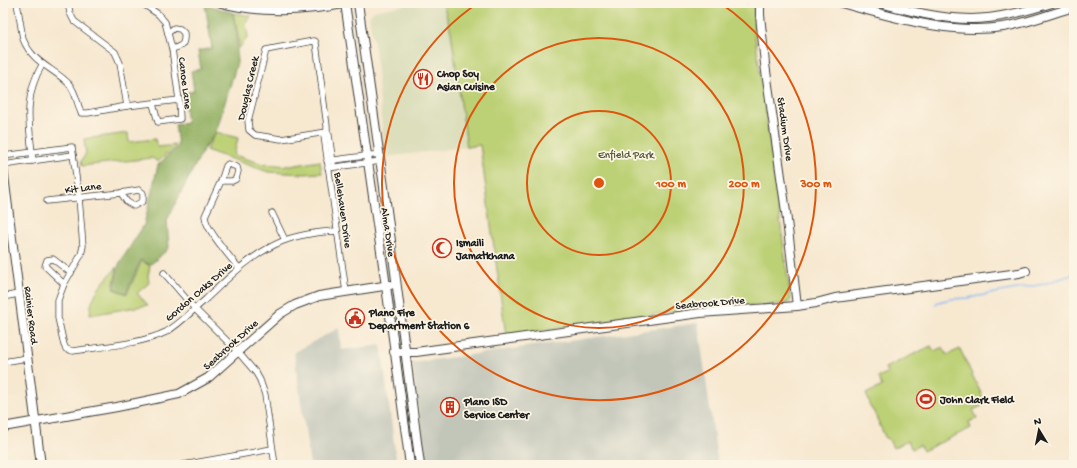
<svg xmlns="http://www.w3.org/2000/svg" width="1077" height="468" viewBox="0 0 1077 468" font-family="'Gochi Hand',sans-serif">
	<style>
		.built { fill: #dcdebc }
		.industrial { fill: #c2c6b9 }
		.green { fill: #bcd074; stroke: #6c7648 }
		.forest { fill: #95b266; stroke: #586741 }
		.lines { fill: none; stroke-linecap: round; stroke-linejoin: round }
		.stream { stroke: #86baf4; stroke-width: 1.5 }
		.street-casing { stroke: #3d3b37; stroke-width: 7 }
		.secondary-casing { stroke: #3d3b37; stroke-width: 10 }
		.street { stroke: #fff; stroke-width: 5.5 }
		.secondary { stroke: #fff; stroke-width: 8 }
		.ring { fill: none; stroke: #de560d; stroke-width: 2 }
		.labels { text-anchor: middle; stroke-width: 3.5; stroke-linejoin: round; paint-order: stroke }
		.poi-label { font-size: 11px; font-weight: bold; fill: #1c1c1c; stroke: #fcf5e5; text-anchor: start }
		.street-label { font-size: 11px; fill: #1c1c1c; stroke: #fcf5e5 }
		.park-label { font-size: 11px; fill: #545b3b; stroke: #fcf5e5 }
		.centre { fill: #de560d; stroke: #fcf5e5; stroke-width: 2 }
		.ring-label { font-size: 12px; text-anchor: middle; font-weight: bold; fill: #de560d; stroke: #fcf5e5; stroke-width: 3.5; stroke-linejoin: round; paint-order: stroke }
	</style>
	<rect width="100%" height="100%" fill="#fcf5e5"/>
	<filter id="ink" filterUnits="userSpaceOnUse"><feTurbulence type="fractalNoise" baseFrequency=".025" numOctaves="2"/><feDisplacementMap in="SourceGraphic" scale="8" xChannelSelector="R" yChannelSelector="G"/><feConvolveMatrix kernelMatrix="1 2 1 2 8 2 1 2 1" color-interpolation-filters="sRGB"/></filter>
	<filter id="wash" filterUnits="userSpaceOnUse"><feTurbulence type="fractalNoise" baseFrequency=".012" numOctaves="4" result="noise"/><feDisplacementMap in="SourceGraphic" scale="16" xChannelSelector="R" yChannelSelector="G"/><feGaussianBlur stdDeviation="0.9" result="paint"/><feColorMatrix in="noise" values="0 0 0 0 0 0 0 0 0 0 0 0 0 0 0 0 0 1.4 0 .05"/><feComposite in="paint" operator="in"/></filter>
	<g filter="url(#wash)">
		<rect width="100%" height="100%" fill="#f7e8d0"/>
		<g class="built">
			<path d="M416 3H443L451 32 467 147 385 157 375 49 369 17 374 11Z"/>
			<path d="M929 3H1005L942 7Z"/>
		</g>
		<g class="industrial">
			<path d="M698 323 718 465H426L412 363Z"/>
			<path d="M339 328 341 350 381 345 397 465H310L294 352Z"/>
		</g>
		<g class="green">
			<path d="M443 3H754V28L791 300 789 302 782 304 709 307 506 336 480 145 467 147 451 32Z"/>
			<path d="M233 13 251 16 246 23 248 37 239 48 238 34Z"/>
			<path d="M216 132 238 138 234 155 263 164 290 166 320 161 322 173 304 174 268 172 206 150Z"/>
			<path d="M128 133 129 142 155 139 157 147 176 145 158 162 152 158 82 166 81 162 86 153 84 139Z"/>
			<path d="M142 261 150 266 148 276 149 283 137 293 148 305 90 315C90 294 104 282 117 267L113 289 127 294Z"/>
			<path d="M931 346 934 351 943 347 947 355 960 349 986 404 973 410 977 418 969 422 971 428 923 451 920 445 912 449 908 441 893 448 888 438 886 439 873 410H872L869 404 870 403 866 394 882 386 878 377 887 373 885 368Z"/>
		</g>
		<path class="forest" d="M205 4 233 13 237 34V63L216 132 203 150 167 220 169 248 150 265 141 260 126 293 114 289 119 264 144 225 158 165 178 145 175 125 187 123 183 93 194 91 191 71 201 69 198 51 212 48Z"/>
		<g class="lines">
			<path class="stream" d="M935 305 938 302 951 299 968 298 1044 284 1074 274"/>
		</g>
	</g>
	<g filter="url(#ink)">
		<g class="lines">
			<defs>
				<g id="street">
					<path d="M17 3 23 39C33 64 54 68 69 84 76 92 77 103 81 113H88L127 106 179 100"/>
					<path d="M68 3 70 13 74 21 115 52 120 63 127 106"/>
					<path d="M142 3 158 14 165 22 172 49 179 100 180 119 158 122 153 104"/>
					<path d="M168 33 174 28 180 29 184 33C185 45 182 46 172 49"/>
					<path d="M327 132 281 139 255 135 249 130 248 121 266 50 313 41H315L316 43 327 126V132L324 136 346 292"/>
					<path d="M327 132 329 135 333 163"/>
					<path d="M3 156 72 147 79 198 83 246 81 255 64 284 58 300V318L64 345 66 349 73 351C100 347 142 344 166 332 180 324 193 310 206 299 229 277 253 253 283 241 300 234 319 232 337 231"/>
					<path d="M33 161C29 125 23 97 42 65"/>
					<path d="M327 161 380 154"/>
					<path d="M3 165 73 155"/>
					<path d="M328 168 381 161"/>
					<path d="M221 181 226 166 228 164 237 167 238 171 236 179 232 181H221L205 216C205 229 230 257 239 268"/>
					<path d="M139 190 143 193V201L134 206 127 202 121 193Z"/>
					<path d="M47 201 121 193"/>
					<path d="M272 213 285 240"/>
					<path d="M164 273 195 309 238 352 256 373 260 380 265 395 275 465"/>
					<path d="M64 284 45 266 47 260 53 259 71 273"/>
					<path d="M3 297 18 294"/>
					<path d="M3 362 27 358"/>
					<path d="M183 465 272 449"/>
				</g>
				<g id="secondary">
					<path d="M221 3C262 14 307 11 349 3"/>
					<path d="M345 3 386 286 410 465"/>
					<path d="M358 3 384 187 420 465"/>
					<path d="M760 3V15L765 64 786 212 797 306"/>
					<path d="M841 3C894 17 948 35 1003 27 1028 23 1050 14 1074 7"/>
					<path d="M880 3C909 11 940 19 971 19 998 19 1026 11 1052 3"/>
					<path d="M3 168 41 465"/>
					<path d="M394 352H416L700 313 797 306 816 303 835 298 1019 273 1026 271"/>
					<path d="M3 427 117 407 179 394 208 378 280 314 295 305 319 296 390 285"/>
				</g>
			</defs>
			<use href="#street" class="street-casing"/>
			<use href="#secondary" class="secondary-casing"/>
			<use href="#street" class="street"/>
			<use href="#secondary" class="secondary"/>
		</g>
	</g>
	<g class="ring">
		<circle cx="599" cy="183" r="72"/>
		<circle cx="599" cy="183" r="145"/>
		<path d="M720 3A217 217 0 1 1 478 3"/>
	</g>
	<defs>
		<symbol id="restaurant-ring" viewBox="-11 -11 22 22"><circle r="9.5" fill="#fcf5e5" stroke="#c8321e" stroke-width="1.5"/><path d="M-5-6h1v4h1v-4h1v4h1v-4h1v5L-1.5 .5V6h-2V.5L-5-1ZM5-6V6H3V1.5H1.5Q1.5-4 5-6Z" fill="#c8321e"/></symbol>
		<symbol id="mosque-ring" viewBox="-11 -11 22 22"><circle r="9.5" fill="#fcf5e5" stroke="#c8321e" stroke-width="1.5"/><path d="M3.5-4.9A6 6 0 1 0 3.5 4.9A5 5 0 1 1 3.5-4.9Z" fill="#c8321e"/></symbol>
		<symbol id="civic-ring" viewBox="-11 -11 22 22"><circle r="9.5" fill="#fcf5e5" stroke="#c8321e" stroke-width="1.5"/><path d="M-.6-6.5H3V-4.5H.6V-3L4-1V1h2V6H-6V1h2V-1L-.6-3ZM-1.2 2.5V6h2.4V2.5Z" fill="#c8321e"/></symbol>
		<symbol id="stadium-ring" viewBox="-11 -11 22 22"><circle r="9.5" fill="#fcf5e5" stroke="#c8321e" stroke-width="1.5"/><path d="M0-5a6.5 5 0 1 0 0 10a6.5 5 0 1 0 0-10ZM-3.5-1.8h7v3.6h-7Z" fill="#c8321e"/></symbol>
		<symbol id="building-ring" viewBox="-11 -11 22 22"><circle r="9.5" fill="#fcf5e5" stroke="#c8321e" stroke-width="1.5"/><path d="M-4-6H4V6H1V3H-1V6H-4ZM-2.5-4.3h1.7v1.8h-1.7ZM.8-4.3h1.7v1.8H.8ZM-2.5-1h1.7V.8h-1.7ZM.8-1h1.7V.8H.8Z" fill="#c8321e"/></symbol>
	</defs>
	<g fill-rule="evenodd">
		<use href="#restaurant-ring" x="412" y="68" width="22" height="22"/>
		<use href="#mosque-ring" x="431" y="237" width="22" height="22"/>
		<use href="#civic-ring" x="344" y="307" width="22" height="22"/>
		<use href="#stadium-ring" x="915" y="388" width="22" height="22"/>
		<use href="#building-ring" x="439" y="396" width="22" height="22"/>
	</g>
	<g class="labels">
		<g class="poi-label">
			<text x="437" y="77">Chop Soy<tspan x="437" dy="13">Asian Cuisine</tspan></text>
			<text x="456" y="246">Ismaili<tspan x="456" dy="13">Jamatkhana</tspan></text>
			<text x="369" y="316">Plano Fire<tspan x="369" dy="13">Department Station 6</tspan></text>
			<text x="940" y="403">John Clark Field</text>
			<text x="464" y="405">Plano ISD<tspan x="464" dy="13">Service Center</tspan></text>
		</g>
		<g class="street-label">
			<text transform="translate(186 83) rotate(83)" y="4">Canoe Lane</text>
			<text transform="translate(247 88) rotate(-77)" y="4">Douglas Creek</text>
			<text transform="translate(786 129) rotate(82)" y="4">Stadium Drive</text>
			<text transform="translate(83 187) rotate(-7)" y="4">Kit Lane</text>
			<text transform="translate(344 210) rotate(82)" y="4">Bellehaven Drive</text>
			<text transform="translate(389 232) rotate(82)" y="4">Alma Drive</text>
			<text transform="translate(198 291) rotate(-41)" y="4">Gordon Oaks Drive</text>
			<text transform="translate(710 302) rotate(-5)" y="4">Seabrook Drive</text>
			<text transform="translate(32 315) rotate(83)" y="4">Rainier Road</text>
			<text transform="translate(230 344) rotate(-42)" y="4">Seabrook Drive</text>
		</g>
		<g class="park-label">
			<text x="626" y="158">Enfield Park</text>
		</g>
	</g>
	<circle cx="599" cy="183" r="6" class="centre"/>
	<g class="ring-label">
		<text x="671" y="187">100 m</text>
		<text x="744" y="187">200 m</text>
		<text x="816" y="187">300 m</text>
	</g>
	<rect width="1077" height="468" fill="none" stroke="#fcf5e5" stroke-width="16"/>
	<g transform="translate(1039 430) rotate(350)" stroke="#fcf5e5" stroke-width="3" paint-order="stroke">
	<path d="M0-3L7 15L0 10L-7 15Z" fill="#1c1c1c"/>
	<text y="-6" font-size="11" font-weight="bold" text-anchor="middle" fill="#1c1c1c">N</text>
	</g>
</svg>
